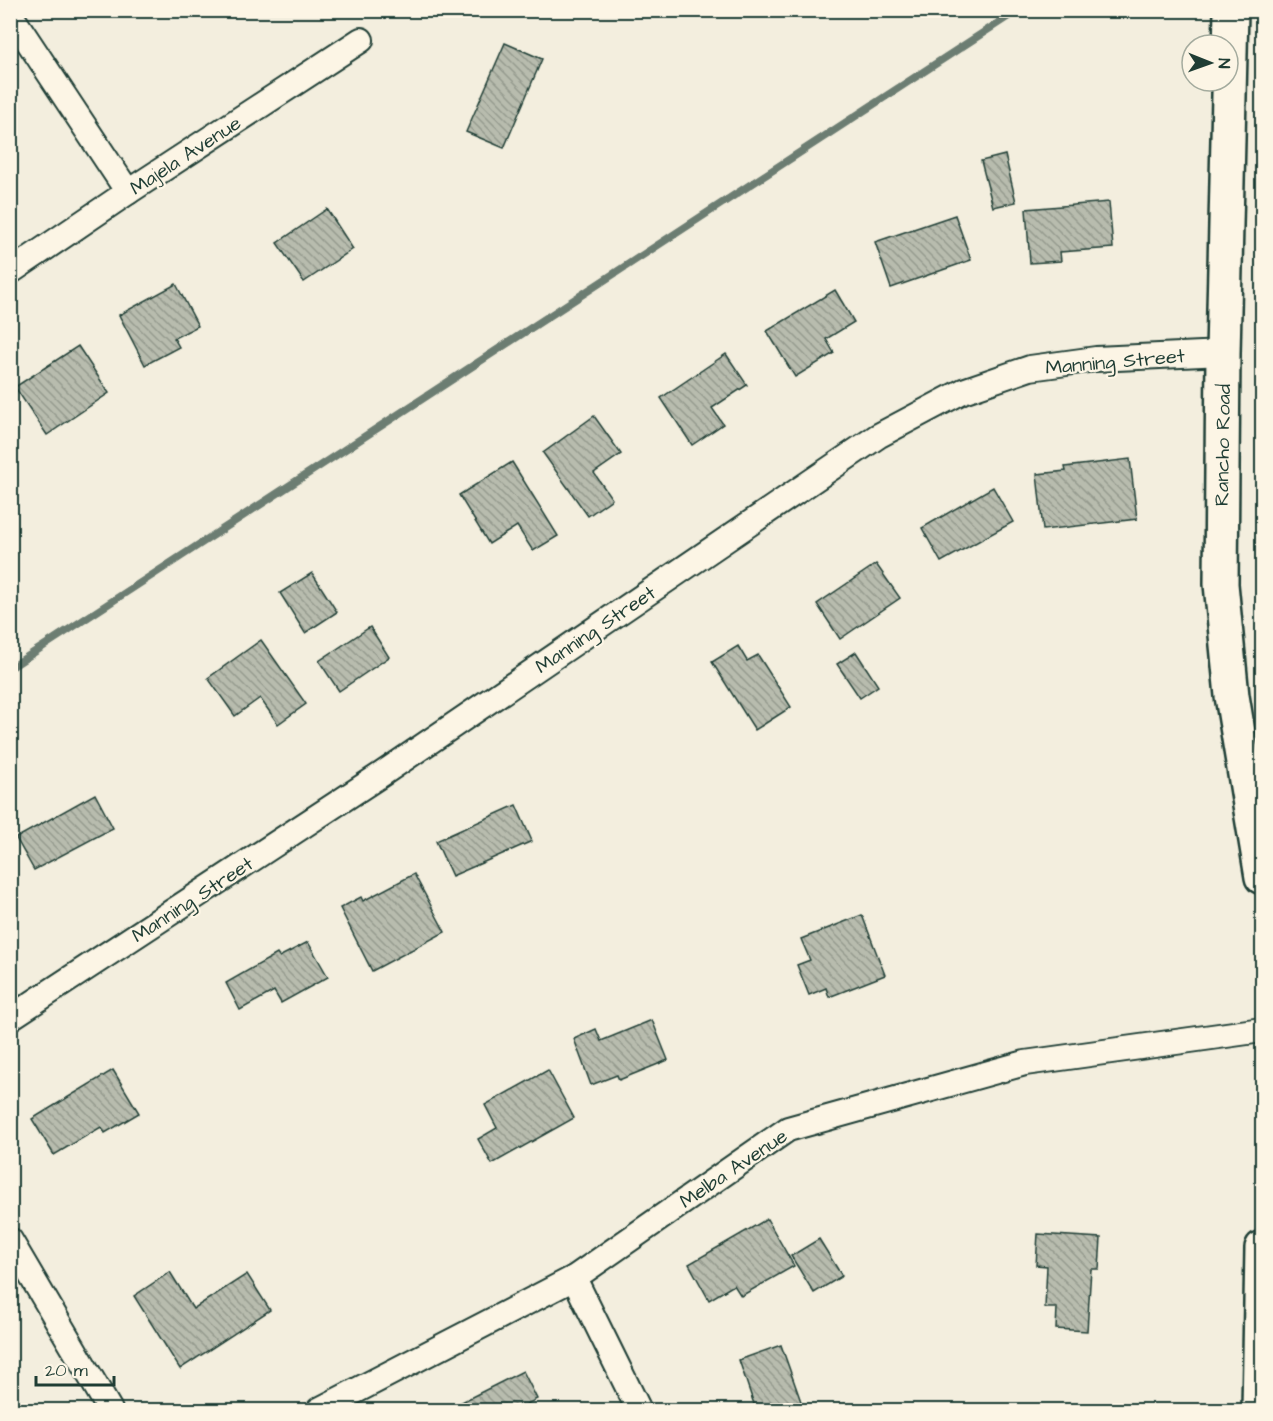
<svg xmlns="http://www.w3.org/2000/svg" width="1273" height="1421" viewBox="0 0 1273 1421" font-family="'Architects Daughter',sans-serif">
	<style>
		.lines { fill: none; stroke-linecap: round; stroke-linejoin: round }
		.stream { stroke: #6c7d72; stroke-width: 8 }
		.building { fill: url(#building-back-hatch); stroke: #1f3d34; stroke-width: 1.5 }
		.street-casing { stroke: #1f3d34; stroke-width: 28 }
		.secondary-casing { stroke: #1f3d34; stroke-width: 38 }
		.street { stroke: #fcf5e5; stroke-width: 24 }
		.secondary { stroke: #fcf5e5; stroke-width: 33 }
		.labels { text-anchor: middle; stroke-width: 4.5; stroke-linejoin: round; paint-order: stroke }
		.street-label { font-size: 20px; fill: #1f3d34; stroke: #fcf5e5 }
	</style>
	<defs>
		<pattern id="building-back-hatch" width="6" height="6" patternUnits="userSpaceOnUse" patternTransform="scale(1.5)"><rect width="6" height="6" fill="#b8bcae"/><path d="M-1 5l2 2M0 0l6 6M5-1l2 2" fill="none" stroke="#959a8e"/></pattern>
	</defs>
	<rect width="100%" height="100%" fill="#f3eede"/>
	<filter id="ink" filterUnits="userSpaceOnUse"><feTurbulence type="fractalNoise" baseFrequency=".0167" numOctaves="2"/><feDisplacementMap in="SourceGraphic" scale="12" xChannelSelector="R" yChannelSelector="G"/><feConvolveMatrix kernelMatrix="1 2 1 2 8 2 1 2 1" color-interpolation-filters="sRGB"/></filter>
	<g filter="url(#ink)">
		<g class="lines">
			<path class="stream" d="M10 668 1018 10"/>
		</g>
		<g class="building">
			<path d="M505 43 542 59 504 148 466 132Z"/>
			<path d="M1005 155 1016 202 993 207 981 161Z"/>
			<path d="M1109 202 1113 248 1060 252 1061 261 1030 263 1026 209Z"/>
			<path d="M327 209 353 249 304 282 277 243Z"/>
			<path d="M955 215 971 260 891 288 875 242Z"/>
			<path d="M176 284 198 326 174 338 179 347 145 365 119 315Z"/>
			<path d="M835 290 854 322 826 339 834 353 795 377 767 331Z"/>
			<path d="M78 346 109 393 47 435 15 387Z"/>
			<path d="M726 354 747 385 712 408 723 424 692 445 661 398Z"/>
			<path d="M594 416 621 454 594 473 612 499 588 516 543 453Z"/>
			<path d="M1130 459 1137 519 1043 530 1037 474 1066 471 1065 467Z"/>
			<path d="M512 462 558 536 533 551 517 526 489 544 459 495Z"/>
			<path d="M993 487 1013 522 941 562 922 528Z"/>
			<path d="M876 564 900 598 840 639 817 604Z"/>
			<path d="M312 573 337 612 305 633 280 593Z"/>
			<path d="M370 627 389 657 339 691 319 661Z"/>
			<path d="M261 640 306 704 278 724 260 698 235 716 208 678Z"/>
			<path d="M738 646 747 661 758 655 791 707 755 730 712 662Z"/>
			<path d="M856 652 878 686 860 698 837 664Z"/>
			<path d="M95 794 113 828 34 870 16 838Z"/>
			<path d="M516 805 532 841 452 876 436 841Z"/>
			<path d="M414 874 445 932 372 971 340 908 361 897 363 901Z"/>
			<path d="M862 915 885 975 829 997 826 988 809 995 797 965 810 960 801 939Z"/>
			<path d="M308 942 328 977 281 1003 274 991 240 1010 226 983 277 954 279 957Z"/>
			<path d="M652 1020 668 1060 619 1080 617 1075 591 1085 574 1039 596 1029 601 1041Z"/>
			<path d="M113 1070 139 1113 105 1133 101 1127 54 1155 32 1119Z"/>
			<path d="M548 1070 574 1118 492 1164 478 1139 497 1128 485 1105Z"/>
			<path d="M767 1219 794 1266 741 1296 734 1285 709 1300 689 1264Z"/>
			<path d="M1038 1234 1101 1238 1099 1269H1091L1087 1331 1056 1329 1057 1308H1045L1047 1266 1036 1265Z"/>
			<path d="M819 1239 842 1276 814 1293 791 1256Z"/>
			<path d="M170 1272 193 1309 247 1274 270 1310 180 1369 134 1296Z"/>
			<path d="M781 1345 804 1410H756L739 1360Z"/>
			<path d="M523 1371 537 1399 515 1410H446Z"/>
		</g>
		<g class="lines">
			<defs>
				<g id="street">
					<path d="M10 14 128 192"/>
					<path d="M10 272 128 192 361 40"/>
					<path d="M10 1018 382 774 878 436 963 391 1030 368 1096 359 1223 353"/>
					<path d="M10 1240 110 1410"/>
					<path d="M574 1278 639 1410"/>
					<path d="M319 1410 574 1278 788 1129 1025 1063 1262 1030"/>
				</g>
				<g id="secondary">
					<path d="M1231 10 1223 353 1221 584 1232 696 1262 877"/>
					<path d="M1259 1410 1262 1248"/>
				</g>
			</defs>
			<use href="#street" class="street-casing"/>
			<use href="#secondary" class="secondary-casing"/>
			<use href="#street" class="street"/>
			<use href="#secondary" class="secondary"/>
		</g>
	</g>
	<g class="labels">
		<g class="street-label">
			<text transform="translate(185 155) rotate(-33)" y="7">Majela Avenue</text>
			<text transform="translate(1115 361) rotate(-5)" y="7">Manning Street</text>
			<text transform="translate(1222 445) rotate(-89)" y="7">Rancho Road</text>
			<text transform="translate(595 629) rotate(-34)" y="7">Manning Street</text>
			<text transform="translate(192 899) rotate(-33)" y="7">Manning Street</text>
			<text transform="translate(733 1168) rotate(-34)" y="7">Melba Avenue</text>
		</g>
	</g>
	<rect width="1273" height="1421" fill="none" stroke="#fcf5e5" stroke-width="36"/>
	<rect x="18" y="18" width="1237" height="1385" fill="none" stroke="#1f3d34" stroke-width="2" filter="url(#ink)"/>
	<g transform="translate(1210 63) rotate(91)"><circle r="28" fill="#fcf5e5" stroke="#a4ab9e" stroke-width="1.5"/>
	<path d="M0-4.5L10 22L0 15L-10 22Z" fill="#1f3d34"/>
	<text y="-9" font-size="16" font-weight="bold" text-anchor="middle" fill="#1f3d34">N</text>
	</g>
	<path d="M36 1376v9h78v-9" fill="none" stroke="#1f3d34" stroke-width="3"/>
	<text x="45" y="1376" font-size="18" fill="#1f3d34" stroke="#fcf5e5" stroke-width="4.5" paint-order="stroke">20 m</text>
</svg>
